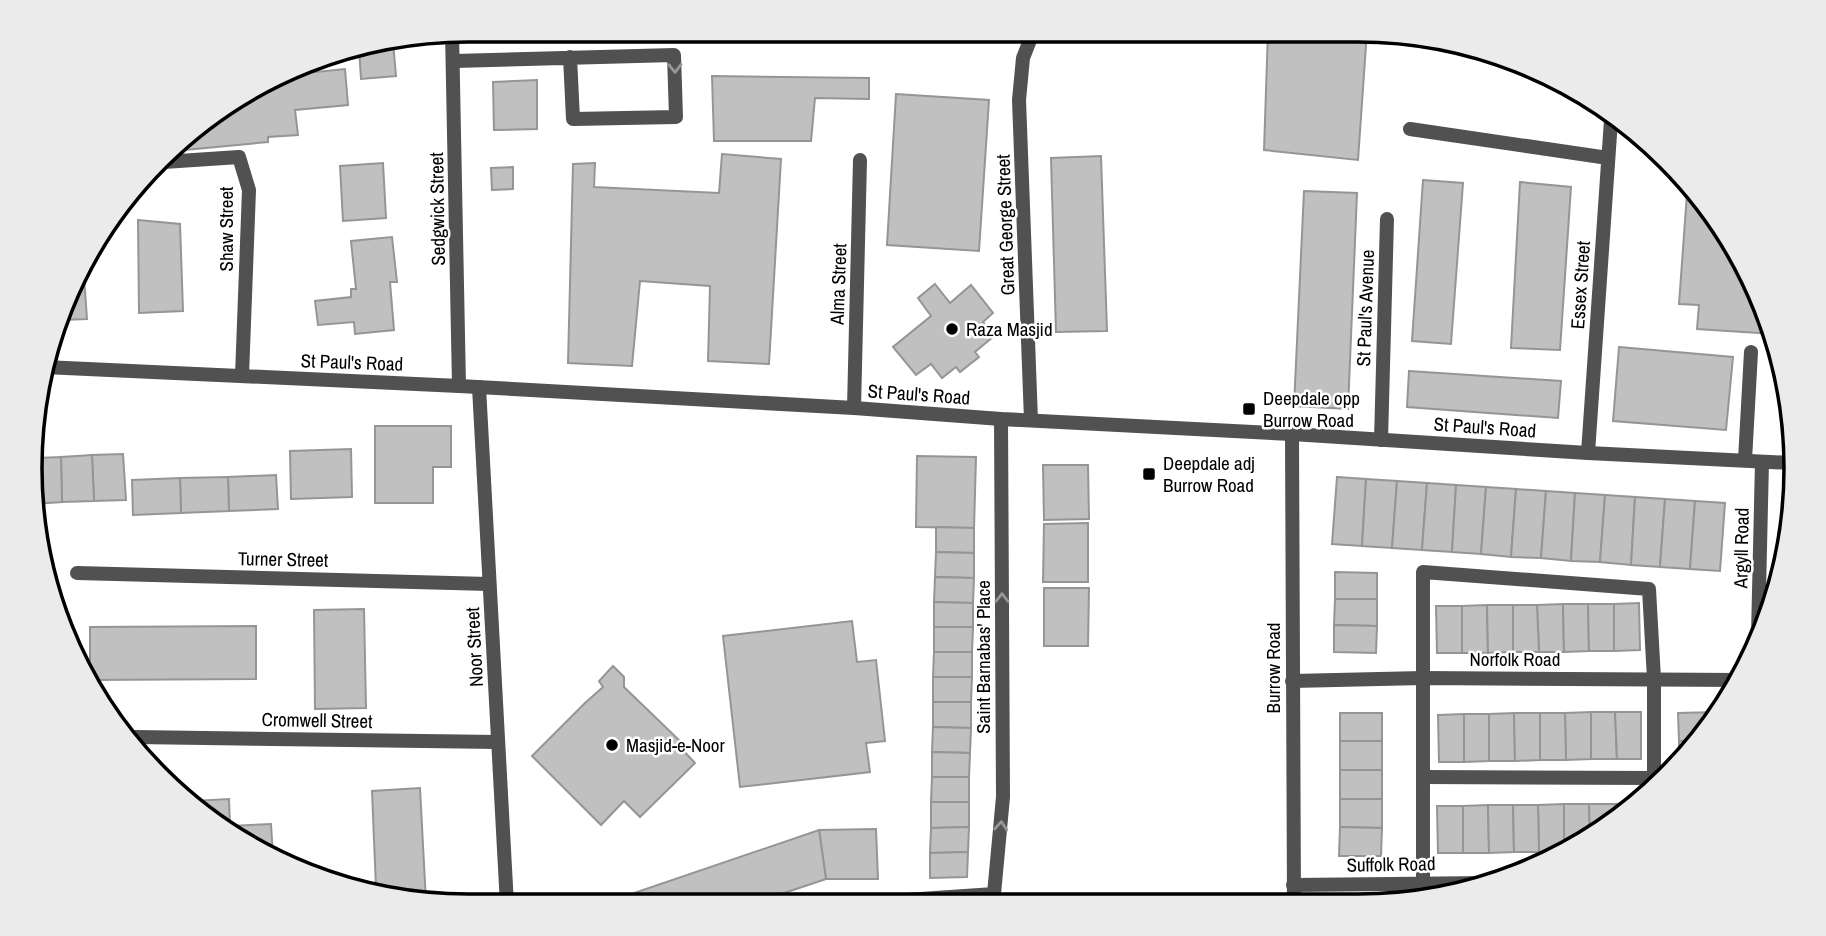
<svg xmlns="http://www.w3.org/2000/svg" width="1826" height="936" viewBox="0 0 1826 936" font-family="'Archivo Narrow',sans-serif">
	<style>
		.building { fill: #c0c0c0; stroke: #959595; stroke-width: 2 }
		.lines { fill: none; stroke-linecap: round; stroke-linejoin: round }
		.service { stroke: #515151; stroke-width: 14 }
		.minor { stroke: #515151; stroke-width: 14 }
		.tertiary { stroke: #515151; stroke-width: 14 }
		.oneway { stroke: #979797 }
		.poi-dot { fill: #000; stroke: #fff; stroke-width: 2.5 }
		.labels { text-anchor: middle; stroke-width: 5; stroke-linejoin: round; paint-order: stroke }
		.street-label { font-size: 19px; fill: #000; stroke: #fff }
		.poi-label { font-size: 19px; fill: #000; stroke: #fff; text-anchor: start }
		.rim { fill: none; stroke: #000; stroke-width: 3.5 }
	</style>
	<rect width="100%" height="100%" fill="#fff"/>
	<g class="building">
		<path d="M1268 31H1367L1358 160 1264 150Z"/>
		<path d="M393 42 396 76 361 79 359 48Z"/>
		<path d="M345 69 348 105 295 110 298 135 268 137V142L174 151 201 121 228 106 229 108 239 107V100L286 75Z"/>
		<path d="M712 76 869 78V99L815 98 811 141H714Z"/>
		<path d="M537 80V129L494 130 493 82Z"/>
		<path d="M896 94 989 100 979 251 887 245Z"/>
		<path d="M722 154 781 159 769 364 708 361 710 286 640 281 632 366 568 363 573 164 595 163 594 187 719 193Z"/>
		<path d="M1101 156 1107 331 1056 332 1051 158Z"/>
		<path d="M383 163 386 218 343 221 340 166Z"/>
		<path d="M513 167V189L492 190 491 168Z"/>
		<path d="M1423 180 1463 183 1451 344 1412 341Z"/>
		<path d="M1688 180 1773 327 1774 334 1697 329 1699 305 1679 304Z"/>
		<path d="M1520 182 1571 187 1560 350 1511 348Z"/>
		<path d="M1304 191 1357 193 1348 409 1294 406Z"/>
		<path d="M138 220 180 224 183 311 139 313Z"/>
		<path d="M392 237 397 282H390L394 330 355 334 354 322 318 325 315 301 351 297V289H356L351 241Z"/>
		<path d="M83 263 87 319 62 320Z"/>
		<path d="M935 284 950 303 971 285 993 313 983 322 994 336 975 352 979 357 960 372 956 367 942 378 931 364 916 375 893 347 931 316 918 298Z"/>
		<path d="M1619 347 1733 357 1726 430 1613 421Z"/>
		<path d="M1409 371 1561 381 1558 418 1407 407Z"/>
		<path d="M375 426H451V467H433V503H375Z"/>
		<path d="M351 449 352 497 291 499 290 451Z"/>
		<path d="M123 454 126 500 94 501 92 455Z"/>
		<path d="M92 455 94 501 62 502 61 457Z"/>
		<path d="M917 456 976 457 974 528 916 527Z"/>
		<path d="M61 457 62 502 34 504 36 458Z"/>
		<path d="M1043 465H1088L1089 519 1044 520Z"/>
		<path d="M276 475 278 509 229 511 228 477Z"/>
		<path d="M228 477 229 511 181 513 180 478Z"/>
		<path d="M1337 477 1366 479 1362 546 1332 544Z"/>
		<path d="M180 478 181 513 133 515 132 480Z"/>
		<path d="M1366 479 1397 481 1392 548 1362 546Z"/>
		<path d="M1397 481 1427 483 1422 550 1392 548Z"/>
		<path d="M1427 483 1456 485 1452 552 1422 550Z"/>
		<path d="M1456 485 1486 487 1481 554 1452 552Z"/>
		<path d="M1486 487 1516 489 1511 557 1481 554Z"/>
		<path d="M1516 489 1546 491 1541 558 1511 557Z"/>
		<path d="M1546 491 1575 493 1571 561 1541 558Z"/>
		<path d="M1575 493 1605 495 1600 562 1571 561Z"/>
		<path d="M1605 495 1635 497 1631 565 1600 562Z"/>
		<path d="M1635 497 1665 499 1660 567 1631 565Z"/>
		<path d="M1665 499 1695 501 1690 569 1660 567Z"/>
		<path d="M1695 501 1725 503 1720 571 1690 569Z"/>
		<path d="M1088 523V582H1043L1044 524Z"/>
		<path d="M936 527 974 528V553L936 552Z"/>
		<path d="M936 552 974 553V578L935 577Z"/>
		<path d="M1335 572 1377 573V599H1335Z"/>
		<path d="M935 577 974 578 973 603 934 602Z"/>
		<path d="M1044 588H1089L1088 646H1044Z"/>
		<path d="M1335 599H1377V626L1334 625Z"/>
		<path d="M934 602 973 603V627H934Z"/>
		<path d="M1639 603 1640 650 1614 651V604Z"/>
		<path d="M1563 604 1564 652H1539L1537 605Z"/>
		<path d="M1563 604H1588L1589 651 1564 652Z"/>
		<path d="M1588 604H1614V651H1589Z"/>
		<path d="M1487 605 1488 653H1462V606Z"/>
		<path d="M1487 605H1513V652L1488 653Z"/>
		<path d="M1513 605H1537L1539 652H1513Z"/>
		<path d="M1436 606H1462V653H1437Z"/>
		<path d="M364 609 366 708 315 709 314 610Z"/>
		<path d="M852 621 857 662 876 660 885 741 866 743 870 772 740 787 723 636Z"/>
		<path d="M1334 625 1377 626 1376 653 1334 652Z"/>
		<path d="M256 626V679L90 680V627Z"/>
		<path d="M934 627H973L972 652H934Z"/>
		<path d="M934 652H972V677H933Z"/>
		<path d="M613 666 624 677V687L682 743 679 746 695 763 640 817 624 801 601 825 532 756 585 703 603 687 599 681Z"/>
		<path d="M933 677H972L971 702H933Z"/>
		<path d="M933 702H971V728L933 727Z"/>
		<path d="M1591 712V759L1566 760 1565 713Z"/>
		<path d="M1591 712H1615L1617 759H1591Z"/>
		<path d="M1615 712H1641V759H1617Z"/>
		<path d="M1717 712 1698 741H1679L1678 713Z"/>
		<rect x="1340" y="713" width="42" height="28"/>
		<path d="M1514 713 1515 761H1489V714Z"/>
		<path d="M1514 713H1540V760L1515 761Z"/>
		<path d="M1540 713H1565L1566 760H1540Z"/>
		<path d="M1464 714V762H1439L1438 715Z"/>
		<path d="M1464 714H1489V761L1464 762Z"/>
		<path d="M933 727 971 728 970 753 932 752Z"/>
		<rect x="1340" y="741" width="42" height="29"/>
		<path d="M1679 741H1698L1688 757 1679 765Z"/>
		<path d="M932 752 970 753 969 777H932Z"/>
		<rect x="1340" y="770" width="42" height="29"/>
		<path d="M932 777H969V802H931Z"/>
		<path d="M420 788 426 902 376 888 372 791Z"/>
		<path d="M229 799 230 826 271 824 273 856H268L191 801Z"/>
		<path d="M1340 799H1382V828L1340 827Z"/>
		<path d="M931 802H969V827L931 828Z"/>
		<path d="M1638 803 1624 816 1615 821V804Z"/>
		<path d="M1564 804V850L1539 852 1538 805Z"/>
		<path d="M1564 804H1589L1590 836 1564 850Z"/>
		<path d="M1589 804H1615V821L1590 836Z"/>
		<path d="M1488 805 1489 853H1463V806Z"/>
		<path d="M1488 805H1513L1514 852 1489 853Z"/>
		<path d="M1513 805H1538L1539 852H1514Z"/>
		<path d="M1437 806H1463V853H1438Z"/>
		<path d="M969 827 968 852 930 853 931 828Z"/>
		<path d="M1340 827 1382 828 1381 856H1339Z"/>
		<path d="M876 829 878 879H826L819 830Z"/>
		<path d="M819 830 826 879 751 904 599 905Z"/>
		<path d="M968 852 967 877 930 878V853Z"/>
	</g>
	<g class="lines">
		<g class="service">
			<path d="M454 61 674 55 676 117 573 119 570 57"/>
			<path d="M1410 129 1608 158"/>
			<path d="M1424 777 1654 778"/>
			<path d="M1423 900V572L1649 589 1654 679V788"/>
		</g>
		<g class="minor">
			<path d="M164 162 239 157 249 190 242 376"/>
			<path d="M479 387 507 905"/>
			<path d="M854 408 860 160"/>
			<path d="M1031 420 1019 100 1023 58 1034 30"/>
			<path d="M1292 434 1294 903"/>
			<path d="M1381 440 1387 219"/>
			<path d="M1588 453 1611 120"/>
			<path d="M1745 460 1751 352"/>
			<path d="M77 573 489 584"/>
			<path d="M1758 635 1762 462"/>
			<path d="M1292 681 1423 678 1739 680"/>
			<path d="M135 737 498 742"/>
			<path d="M1293 885 1489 883"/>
			<path d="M847 904 994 894 1003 797 1001 419"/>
		</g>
		<g class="tertiary">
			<path d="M452 32 459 386"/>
			<path d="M44 367 459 386 854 408 1001 419 1292 434 1588 453 1791 463"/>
		</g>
	</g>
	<defs><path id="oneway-chevron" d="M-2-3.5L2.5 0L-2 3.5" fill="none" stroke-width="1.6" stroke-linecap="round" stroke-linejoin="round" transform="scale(1.75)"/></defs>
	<g class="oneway">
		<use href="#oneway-chevron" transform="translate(675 68) rotate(89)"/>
		<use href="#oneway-chevron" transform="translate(1002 598) rotate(-90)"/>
		<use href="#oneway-chevron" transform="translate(1001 826) rotate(-86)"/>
	</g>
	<g class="poi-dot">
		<circle cx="952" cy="329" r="7"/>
		<rect x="1242" y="402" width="14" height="14" rx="3.5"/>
		<rect x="1142" y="467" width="14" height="14" rx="3.5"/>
		<circle cx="612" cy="745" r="7"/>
	</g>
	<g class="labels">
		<g class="street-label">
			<text transform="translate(437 209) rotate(-91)" y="7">Sedgwick Street</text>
			<text transform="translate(1005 225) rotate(-92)" y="7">Great George Street</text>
			<text transform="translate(226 229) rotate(-90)" y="7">Shaw Street</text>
			<text transform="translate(838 284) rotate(-88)" y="7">Alma Street</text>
			<text transform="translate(1580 285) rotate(-86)" y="7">Essex Street</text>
			<text transform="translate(1365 308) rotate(-88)" y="7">St Paul's Avenue</text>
			<text transform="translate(352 362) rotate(2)" y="7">St Paul's Road</text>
			<text transform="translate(919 394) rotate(4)" y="7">St Paul's Road</text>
			<text transform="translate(1485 427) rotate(4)" y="7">St Paul's Road</text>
			<text transform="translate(1741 548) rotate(-89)" y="7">Argyll Road</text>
			<text transform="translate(283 559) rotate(1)" y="7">Turner Street</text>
			<text transform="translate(474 647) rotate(-93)" y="7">Noor Street</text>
			<text transform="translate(983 657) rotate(-90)" y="7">Saint Barnabas' Place</text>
			<text x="1515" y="666">Norfolk Road</text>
			<text transform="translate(1273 668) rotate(-90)" y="7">Burrow Road</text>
			<text transform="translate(317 720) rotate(1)" y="7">Cromwell Street</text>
			<text transform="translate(1391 864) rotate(-1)" y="7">Suffolk Road</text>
		</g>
		<g class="poi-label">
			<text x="966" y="336">Raza Masjid</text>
			<text x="1263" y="405">Deepdale opp<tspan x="1263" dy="22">Burrow Road</tspan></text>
			<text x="1163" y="470">Deepdale adj<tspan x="1163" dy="22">Burrow Road</tspan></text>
			<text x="626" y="752">Masjid-e-Noor</text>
		</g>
	</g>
	<path d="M0 0H1826V936H0ZM468 42H1358A426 426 0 0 1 1784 468V468A426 426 0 0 1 1358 894H468A426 426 0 0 1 42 468V468A426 426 0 0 1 468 42Z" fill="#ebebeb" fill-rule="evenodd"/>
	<path class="rim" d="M468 42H1358A426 426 0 0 1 1784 468V468A426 426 0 0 1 1358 894H468A426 426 0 0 1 42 468V468A426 426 0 0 1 468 42Z"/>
</svg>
